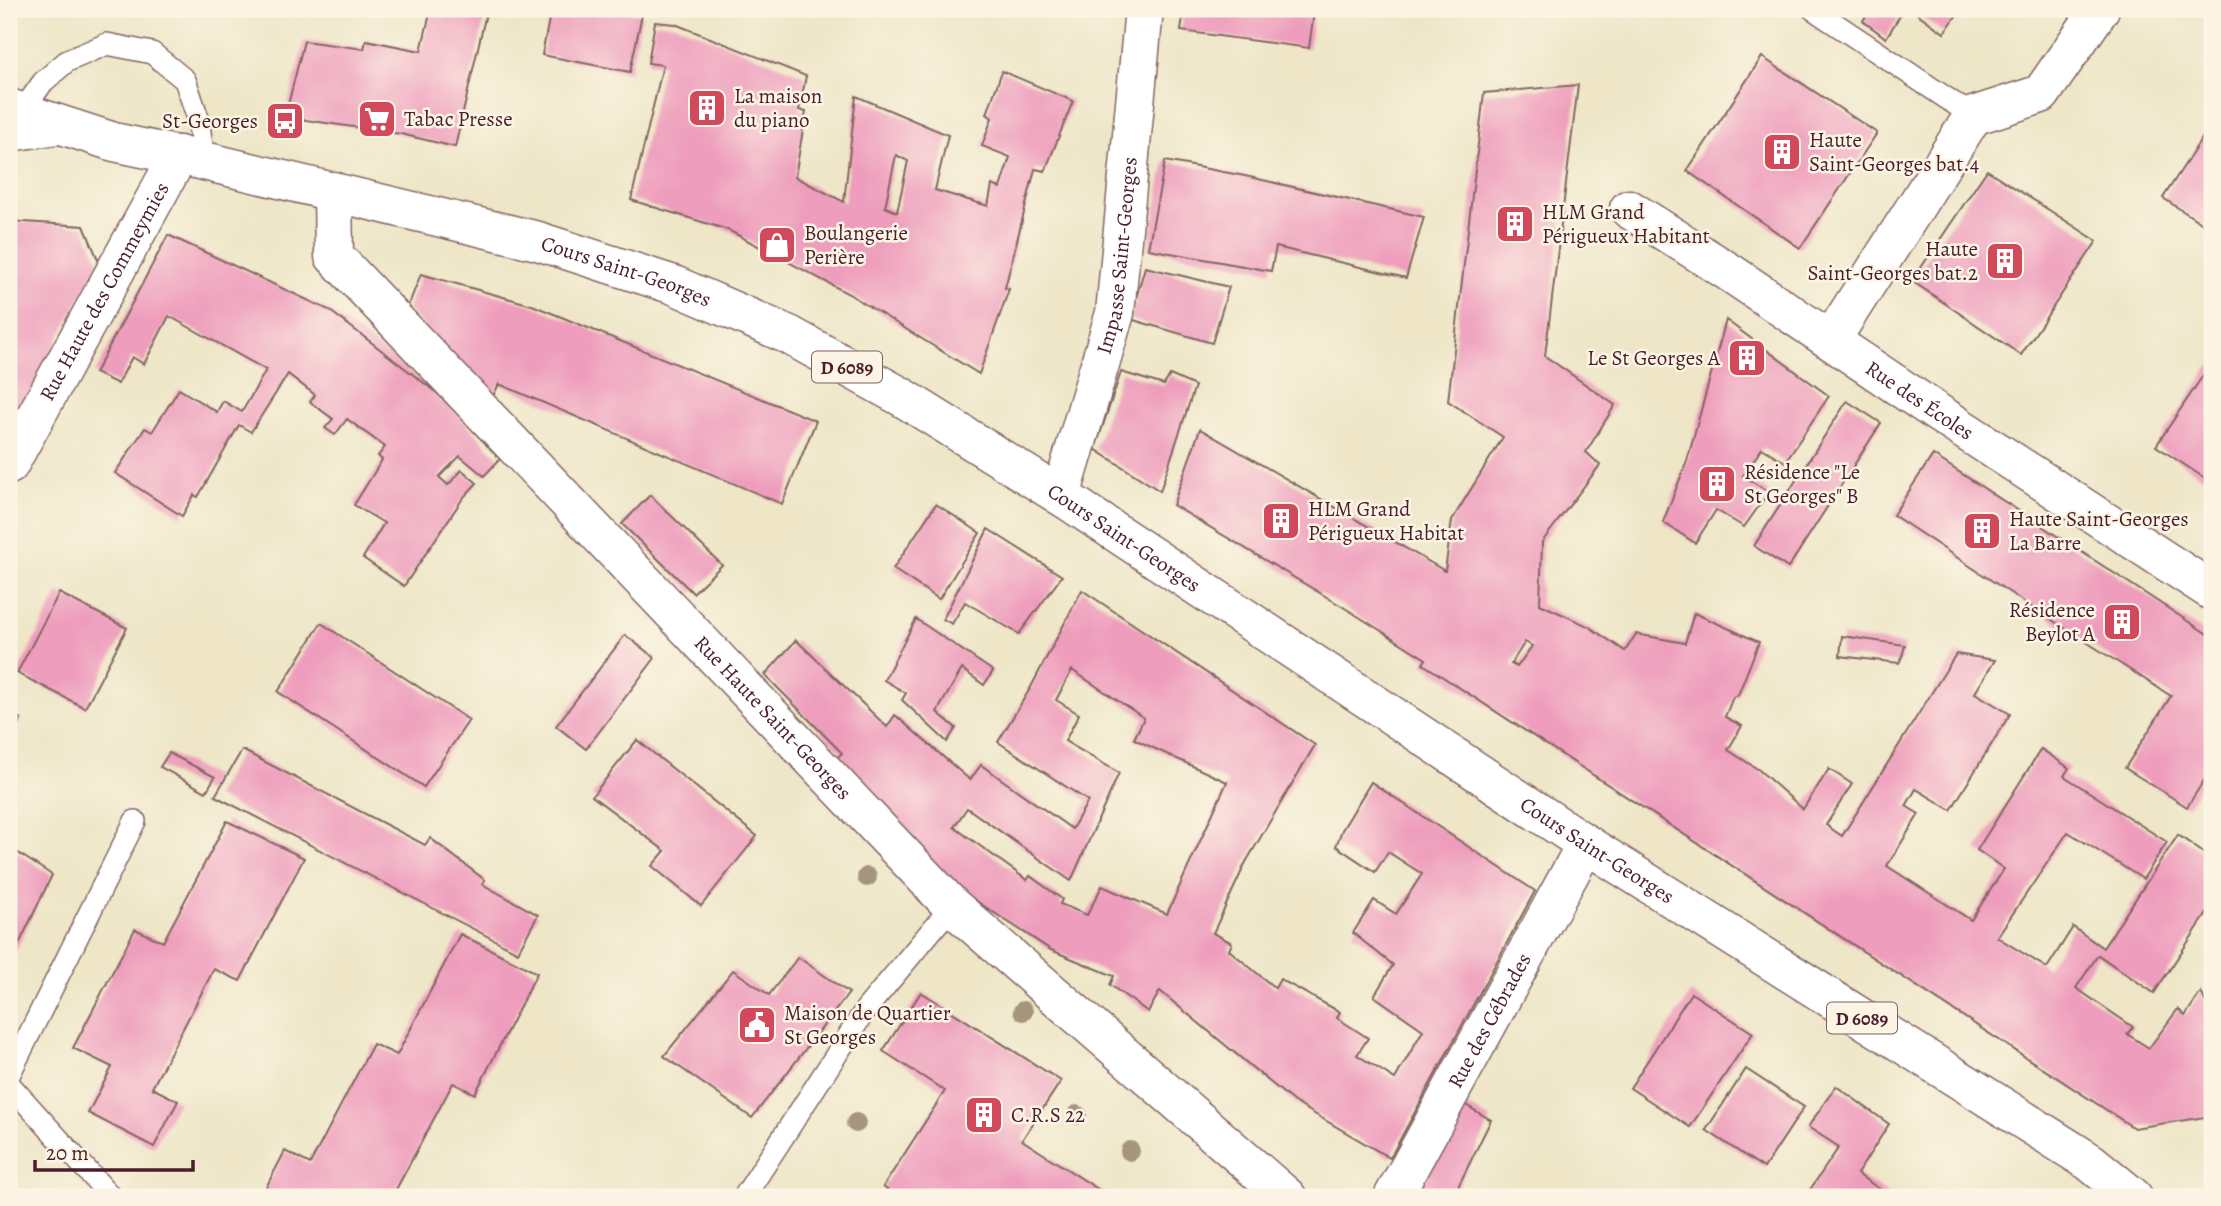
<svg xmlns="http://www.w3.org/2000/svg" width="2221" height="1206" viewBox="0 0 2221 1206" font-family="Alegreya,serif">
	<style>
		.building { fill: #ee9dbc; fill-rule: evenodd }
		.lines { fill: none; stroke-linecap: round; stroke-linejoin: round }
		.service-casing { stroke: #836562; stroke-width: 24 }
		.minor-casing { stroke: #836562; stroke-width: 41 }
		.primary-casing { stroke: #836562; stroke-width: 41 }
		.service { stroke: #fff; stroke-width: 21 }
		.minor { stroke: #fff; stroke-width: 38 }
		.primary { stroke: #fff; stroke-width: 38 }
		.tree { fill: #a5957d }
		.labels { text-anchor: middle; stroke-width: 5; stroke-linejoin: round; paint-order: stroke }
		.shield { fill: #fcf5e5; stroke: #7f5f63; stroke-width: 2 }
		.shield-label { font-size: 19px; font-weight: bold; fill: #4a1f2b }
		.poi-label { font-size: 21px; fill: #4a1f2b; stroke: #fcf5e5; text-anchor: start }
		.street-label { font-size: 21px; fill: #4a1f2b; stroke: #fcf5e5 }
	</style>
	<rect width="100%" height="100%" fill="#fcf5e5"/>
	<filter id="ink" filterUnits="userSpaceOnUse"><feTurbulence type="fractalNoise" baseFrequency=".0143" numOctaves="2"/><feDisplacementMap in="SourceGraphic" scale="14" xChannelSelector="R" yChannelSelector="G"/><feConvolveMatrix kernelMatrix="1 2 1 2 8 2 1 2 1" color-interpolation-filters="sRGB"/></filter>
	<filter id="wash" filterUnits="userSpaceOnUse"><feTurbulence type="fractalNoise" baseFrequency=".00686" numOctaves="4" result="noise"/><feDisplacementMap in="SourceGraphic" scale="28" xChannelSelector="R" yChannelSelector="G"/><feGaussianBlur stdDeviation="1.57" result="paint"/><feColorMatrix in="noise" values="0 0 0 0 0 0 0 0 0 0 0 0 0 0 0 0 0 1.4 0 .05"/><feComposite in="paint" operator="in"/></filter>
	<g filter="url(#wash)">
		<rect width="100%" height="100%" fill="#eee6c7"/>
		<g id="blocks">
			<g class="building">
				<path d="M431 9H487L455 147 401 134 285 117 304 41 364 49 366 40 421 51Z"/>
				<path d="M551 9H617L642 14 630 72 542 55Z"/>
				<path d="M1184 9H1291L1314 12 1309 48 1181 31Z"/>
				<path d="M1870 9H1904L1886 38 1863 21Z"/>
				<path d="M1911 9H1961L1944 33Z"/>
				<path d="M655 22 675 24 806 76 799 110 806 112 795 177 844 202 856 96 948 135 935 190 988 206 992 185 1000 188 1010 157 982 146 992 118 987 114 1002 71 1073 101 1045 171 1035 169 1005 288 1009 289 979 374 849 294 728 230 631 200 663 65 648 63ZM896 155 908 161 897 212 885 207Z"/>
				<path d="M1762 57 1877 133 1800 248 1687 171Z"/>
				<path d="M1578 85 1545 356 1615 405 1586 452 1600 465 1542 542 1540 604 1588 626 1625 651 1636 634 1685 643 1694 613 1759 642 1738 695 1733 697 1725 717 1742 726 1728 750 1759 770 1803 809 1829 769 1852 784 1826 825 1842 836 1956 654 1995 660 1975 693 2010 714 1951 810 1916 789 1906 806 1919 814 1887 866 1971 920 2004 869 1977 850 2041 749 2069 768 2064 776 2167 842 2143 879 2068 832 1997 937 2047 968 2073 927 2103 948 2178 835 2212 859V906L2154 993 2098 955 2076 988 2133 1027 2127 1034 2149 1048 2178 1009 2185 1016 2201 992 2212 1016V1116L2134 1128 1423 664 1426 659 1340 605 1173 505 1200 429 1445 571 1452 520 1503 437 1448 401 1484 93ZM1525 642 1532 646 1517 667 1511 664Z"/>
				<path d="M2212 123V230L2163 198Z"/>
				<path d="M1165 161 1245 176 1424 217 1406 278 1276 247 1271 271 1148 249Z"/>
				<path d="M1987 170 2097 241 2021 355 1912 281Z"/>
				<path d="M9 221 84 226 99 262 9 433Z"/>
				<path d="M168 235 329 310 441 396 500 459 484 476 460 456 439 477 448 485 462 470 477 483 463 498 404 586 363 558 384 523 354 505 382 460 378 456 385 447 347 419 335 435 325 428 333 419 310 402 315 395 288 374 251 432 239 425 198 497 194 495 182 516 115 473 145 428 152 432 179 389 217 412 223 401 242 412 266 370 169 316 144 364 132 357 118 384 95 373Z"/>
				<path d="M1145 267 1229 287 1212 343 1130 319Z"/>
				<path d="M421 274 532 305 816 421 782 504 499 384 493 396 407 309Z"/>
				<path d="M1726 320 1829 396 1785 462 1762 448 1743 476 1769 492 1744 527 1716 510 1695 543 1663 522 1687 461Z"/>
				<path d="M2212 362V483L2156 446Z"/>
				<path d="M1121 372 1164 385 1170 375 1195 386 1160 491 1095 449Z"/>
				<path d="M1847 401 1881 423 1788 568 1754 546Z"/>
				<path d="M1933 455 2212 637V768L2187 807 2125 768 2171 696 2033 608 1893 515Z"/>
				<path d="M650 495 722 565 693 593 622 524Z"/>
				<path d="M936 504 980 533 939 599 893 569Z"/>
				<path d="M988 529 1062 576 1019 634 965 602 952 624 943 619Z"/>
				<path d="M1082 590 1315 745 1246 862 1213 933 1232 943 1229 950 1275 988 1280 979 1340 1012 1337 1018 1368 1038 1357 1055 1395 1079 1423 1030 1374 996 1393 965 1353 933 1374 900 1396 914 1422 874 1388 852 1375 872 1336 846 1342 830 1371 782 1535 891 1390 1158 1294 1102 1160 991 1148 1012 1110 985 1114 976 1051 950 961 891 834 761 842 753 765 675 796 640 887 727 895 715 970 780 981 765 1072 829 1088 801 998 742 1031 687ZM1072 670 1144 718 1134 739 1227 782 1167 914 1102 886 1087 915 1060 904 1062 899 1030 876 1027 880 954 827 967 808 1071 881 1119 773 1065 741 1079 714 1056 700Z"/>
				<path d="M59 593 127 628 85 708 17 673Z"/>
				<path d="M916 619 993 671 984 685 962 669 937 712 956 728 947 742 902 700 906 693 884 680Z"/>
				<path d="M321 623 469 720 424 787 278 692Z"/>
				<path d="M625 635 655 658 586 749 556 726Z"/>
				<path d="M1842 636 1905 645 1902 657 1899 663 1840 656Z"/>
				<path d="M9 712 21 719 9 741Z"/>
				<path d="M637 740 757 836 701 906 652 866 665 851 592 796Z"/>
				<path d="M242 750 425 845 430 838 485 880 482 884 538 915 518 952 215 796Z"/>
				<path d="M169 753 215 777 206 792 160 767Z"/>
				<path d="M227 821 304 858 240 981 214 969 152 1088 178 1101 154 1147 88 1113 112 1067 73 1048 135 929 163 942Z"/>
				<path d="M9 847 52 875 9 965Z"/>
				<path d="M460 934 537 973 475 1094 453 1083 392 1197H375L363 1192 360 1197H261L285 1151 310 1164 373 1044 397 1055Z"/>
				<path d="M798 957 849 993 752 1118 664 1056 733 970 769 995Z"/>
				<path d="M921 992 1061 1081 1022 1140 1110 1197H899L883 1187 945 1091 883 1051Z"/>
				<path d="M1691 993 1753 1033 1690 1127 1630 1088Z"/>
				<path d="M1746 1069 1804 1107 1764 1168 1706 1130Z"/>
				<path d="M1836 1086 1889 1124 1857 1174 1892 1197H1805L1839 1147 1808 1127Z"/>
				<path d="M1452 1097 1491 1120 1453 1197H1401Z"/>
			</g>
		</g>
	</g>
	<g filter="url(#ink)">
		<use href="#blocks" fill-opacity="0" stroke="#836562" stroke-width="2"/>
		<g class="lines">
			<defs>
				<g id="service">
					<path d="M1813 9 1973 116"/>
					<path d="M21 113 43 82 67 61 107 44 152 53 185 80 198 118 204 161"/>
					<path d="M9 1075 135 821"/>
					<path d="M9 1084 111 1197"/>
					<path d="M744 1197 866 1009 952 906"/>
				</g>
				<g id="minor">
					<path d="M9 132 58 125"/>
					<path id="s1" d="M333 191 334 256 952 906 1287 1197"/>
					<path id="s2" d="M1629 209 1729 272 1941 415 2212 591"/>
					<path d="M1831 340 1973 116 2041 94 2100 9"/>
					<path id="s3" d="M9 465 179 155"/>
					<path id="s4" d="M1061 496 1115 313 1144 9"/>
					<path id="s5" d="M1393 1197 1586 844"/>
				</g>
				<g id="primary">
					<path id="s6" d="M9 108 114 142 204 161 538 241 674 285 789 335 902 397 1061 496 1586 844 2090 1162 2133 1197"/>
				</g>
			</defs>
			<use href="#service" class="service-casing"/>
			<use href="#minor" class="minor-casing"/>
			<use href="#primary" class="primary-casing"/>
			<use href="#service" class="service"/>
			<use href="#minor" class="minor"/>
			<use href="#primary" class="primary"/>
		</g>
		<g class="tree">
			<circle cx="867" cy="877" r="10"/>
			<circle cx="1023" cy="1011" r="10"/>
			<circle cx="1077" cy="1115" r="10"/>
			<circle cx="856" cy="1123" r="10"/>
			<circle cx="1130" cy="1151" r="10"/>
		</g>
	</g>
	<defs>
		<symbol id="building-square" viewBox="-11 -11 22 22"><rect x="-9" y="-9" width="18" height="18" rx="4" fill="#d1495b" stroke="#fcf5e5"/><path d="M-4-6H4V6H1V3H-1V6H-4ZM-2.5-4.3h1.7v1.8h-1.7ZM.8-4.3h1.7v1.8H.8ZM-2.5-1h1.7V.8h-1.7ZM.8-1h1.7V.8H.8Z" fill="#fff"/></symbol>
		<symbol id="supermarket-square" viewBox="-11 -11 22 22"><rect x="-9" y="-9" width="18" height="18" rx="4" fill="#d1495b" stroke="#fcf5e5"/><path d="M-6-5.5h2.5l.6 2H6L4.5 2H-2.5L-4.4-4H-6ZM-1.5 3.2a1.3 1.3 0 1 0 .1 0ZM3 3.2a1.3 1.3 0 1 0 .1 0Z" fill="#fff"/></symbol>
		<symbol id="bus-square" viewBox="-11 -11 22 22"><rect x="-9" y="-9" width="18" height="18" rx="4" fill="#d1495b" stroke="#fcf5e5"/><path d="M-5-6H5V4H4V6H2V4H-2V6H-4V4H-5ZM-3.5-4V0h7V-4ZM-3.5 1.2v1.5H-2V1.2ZM2 1.2v1.5H3.5V1.2Z" fill="#fff"/></symbol>
		<symbol id="shop-square" viewBox="-11 -11 22 22"><rect x="-9" y="-9" width="18" height="18" rx="4" fill="#d1495b" stroke="#fcf5e5"/><path d="M-5-2.5h2.3a2.7 3.5 0 0 1 5.4 0H5L5.5 6h-11ZM-1.5-2.5h3a1.5 2.3 0 0 0-3 0Z" fill="#fff"/></symbol>
		<symbol id="civic-square" viewBox="-11 -11 22 22"><rect x="-9" y="-9" width="18" height="18" rx="4" fill="#d1495b" stroke="#fcf5e5"/><path d="M-.6-6.5H3V-4.5H.6V-3L4-1V1h2V6H-6V1h2V-1L-.6-3ZM-1.2 2.5V6h2.4V2.5Z" fill="#fff"/></symbol>
	</defs>
	<g fill-rule="evenodd">
		<use href="#building-square" x="685" y="86" width="44" height="44"/>
		<use href="#supermarket-square" x="355" y="97" width="44" height="44"/>
		<use href="#bus-square" x="263" y="99" width="44" height="44"/>
		<use href="#building-square" x="1760" y="130" width="44" height="44"/>
		<use href="#building-square" x="1493" y="202" width="44" height="44"/>
		<use href="#shop-square" x="755" y="223" width="44" height="44"/>
		<use href="#building-square" x="1983" y="239" width="44" height="44"/>
		<use href="#building-square" x="1725" y="336" width="44" height="44"/>
		<use href="#building-square" x="1695" y="462" width="44" height="44"/>
		<use href="#building-square" x="1259" y="499" width="44" height="44"/>
		<use href="#building-square" x="1960" y="509" width="44" height="44"/>
		<use href="#building-square" x="2100" y="600" width="44" height="44"/>
		<use href="#civic-square" x="735" y="1003" width="44" height="44"/>
		<use href="#building-square" x="962" y="1093" width="44" height="44"/>
	</g>
	<g class="labels">
		<g class="shield">
			<rect x="812" y="351.5" width="70" height="31" rx="5"/>
			<rect x="1827" y="1002.5" width="70" height="31" rx="5"/>
		</g>
		<g class="shield-label">
			<text x="847" y="374">D 6089</text>
			<text x="1862" y="1025">D 6089</text>
		</g>
		<g class="poi-label">
			<text x="734" y="103">La maison<tspan x="734" dy="24">du piano</tspan></text>
			<text x="404" y="126">Tabac Presse</text>
			<text x="258" y="128" text-anchor="end">St-Georges</text>
			<text x="1809" y="147">Haute<tspan x="1809" dy="24">Saint-Georges bat.4</tspan></text>
			<text x="1542" y="219">HLM Grand<tspan x="1542" dy="24">Périgueux Habitant</tspan></text>
			<text x="804" y="240">Boulangerie<tspan x="804" dy="24">Perière</tspan></text>
			<text x="1978" y="256" text-anchor="end">Haute<tspan x="1978" dy="24">Saint-Georges bat.2</tspan></text>
			<text x="1720" y="365" text-anchor="end">Le St Georges A</text>
			<text x="1744" y="479">Résidence "Le<tspan x="1744" dy="24">St Georges" B</tspan></text>
			<text x="1308" y="516">HLM Grand<tspan x="1308" dy="24">Périgueux Habitat</tspan></text>
			<text x="2009" y="526">Haute Saint-Georges<tspan x="2009" dy="24">La Barre</tspan></text>
			<text x="2095" y="617" text-anchor="end">Résidence<tspan x="2095" dy="24">Beylot A</tspan></text>
			<text x="784" y="1020">Maison de Quartier<tspan x="784" dy="24">St Georges</tspan></text>
			<text x="1011" y="1122">C.R.S 22</text>
		</g>
		<g class="street-label">
			<text dy="7" stroke="none"><textPath href="#s4" startOffset="248">Impasse Saint-Georges</textPath></text>
			<text dy="7" stroke="none"><textPath href="#s6" startOffset="639">Cours Saint-Georges</textPath></text>
			<text dy="7" stroke="none"><textPath href="#s3" startOffset="198">Rue Haute des Commeymies</textPath></text>
			<text dy="7" stroke="none"><textPath href="#s2" startOffset="348">Rue des Écoles</textPath></text>
			<text dy="7" stroke="none"><textPath href="#s6" startOffset="1206">Cours Saint-Georges</textPath></text>
			<text dy="7" stroke="none"><textPath href="#s1" startOffset="702">Rue Haute Saint-Georges</textPath></text>
			<text dy="7" stroke="none"><textPath href="#s6" startOffset="1773">Cours Saint-Georges</textPath></text>
			<text dy="7" stroke="none"><textPath href="#s5" startOffset="201">Rue des Cébrades</textPath></text>
		</g>
	</g>
	<rect width="2221" height="1206" fill="none" stroke="#fcf5e5" stroke-width="35"/>
	<path d="M35 1160v10h158v-10" fill="none" stroke="#4a1f2b" stroke-width="3.5"/>
	<text x="46" y="1160" font-size="21" fill="#4a1f2b" stroke="#fcf5e5" stroke-width="5" paint-order="stroke">20 m</text>
</svg>
